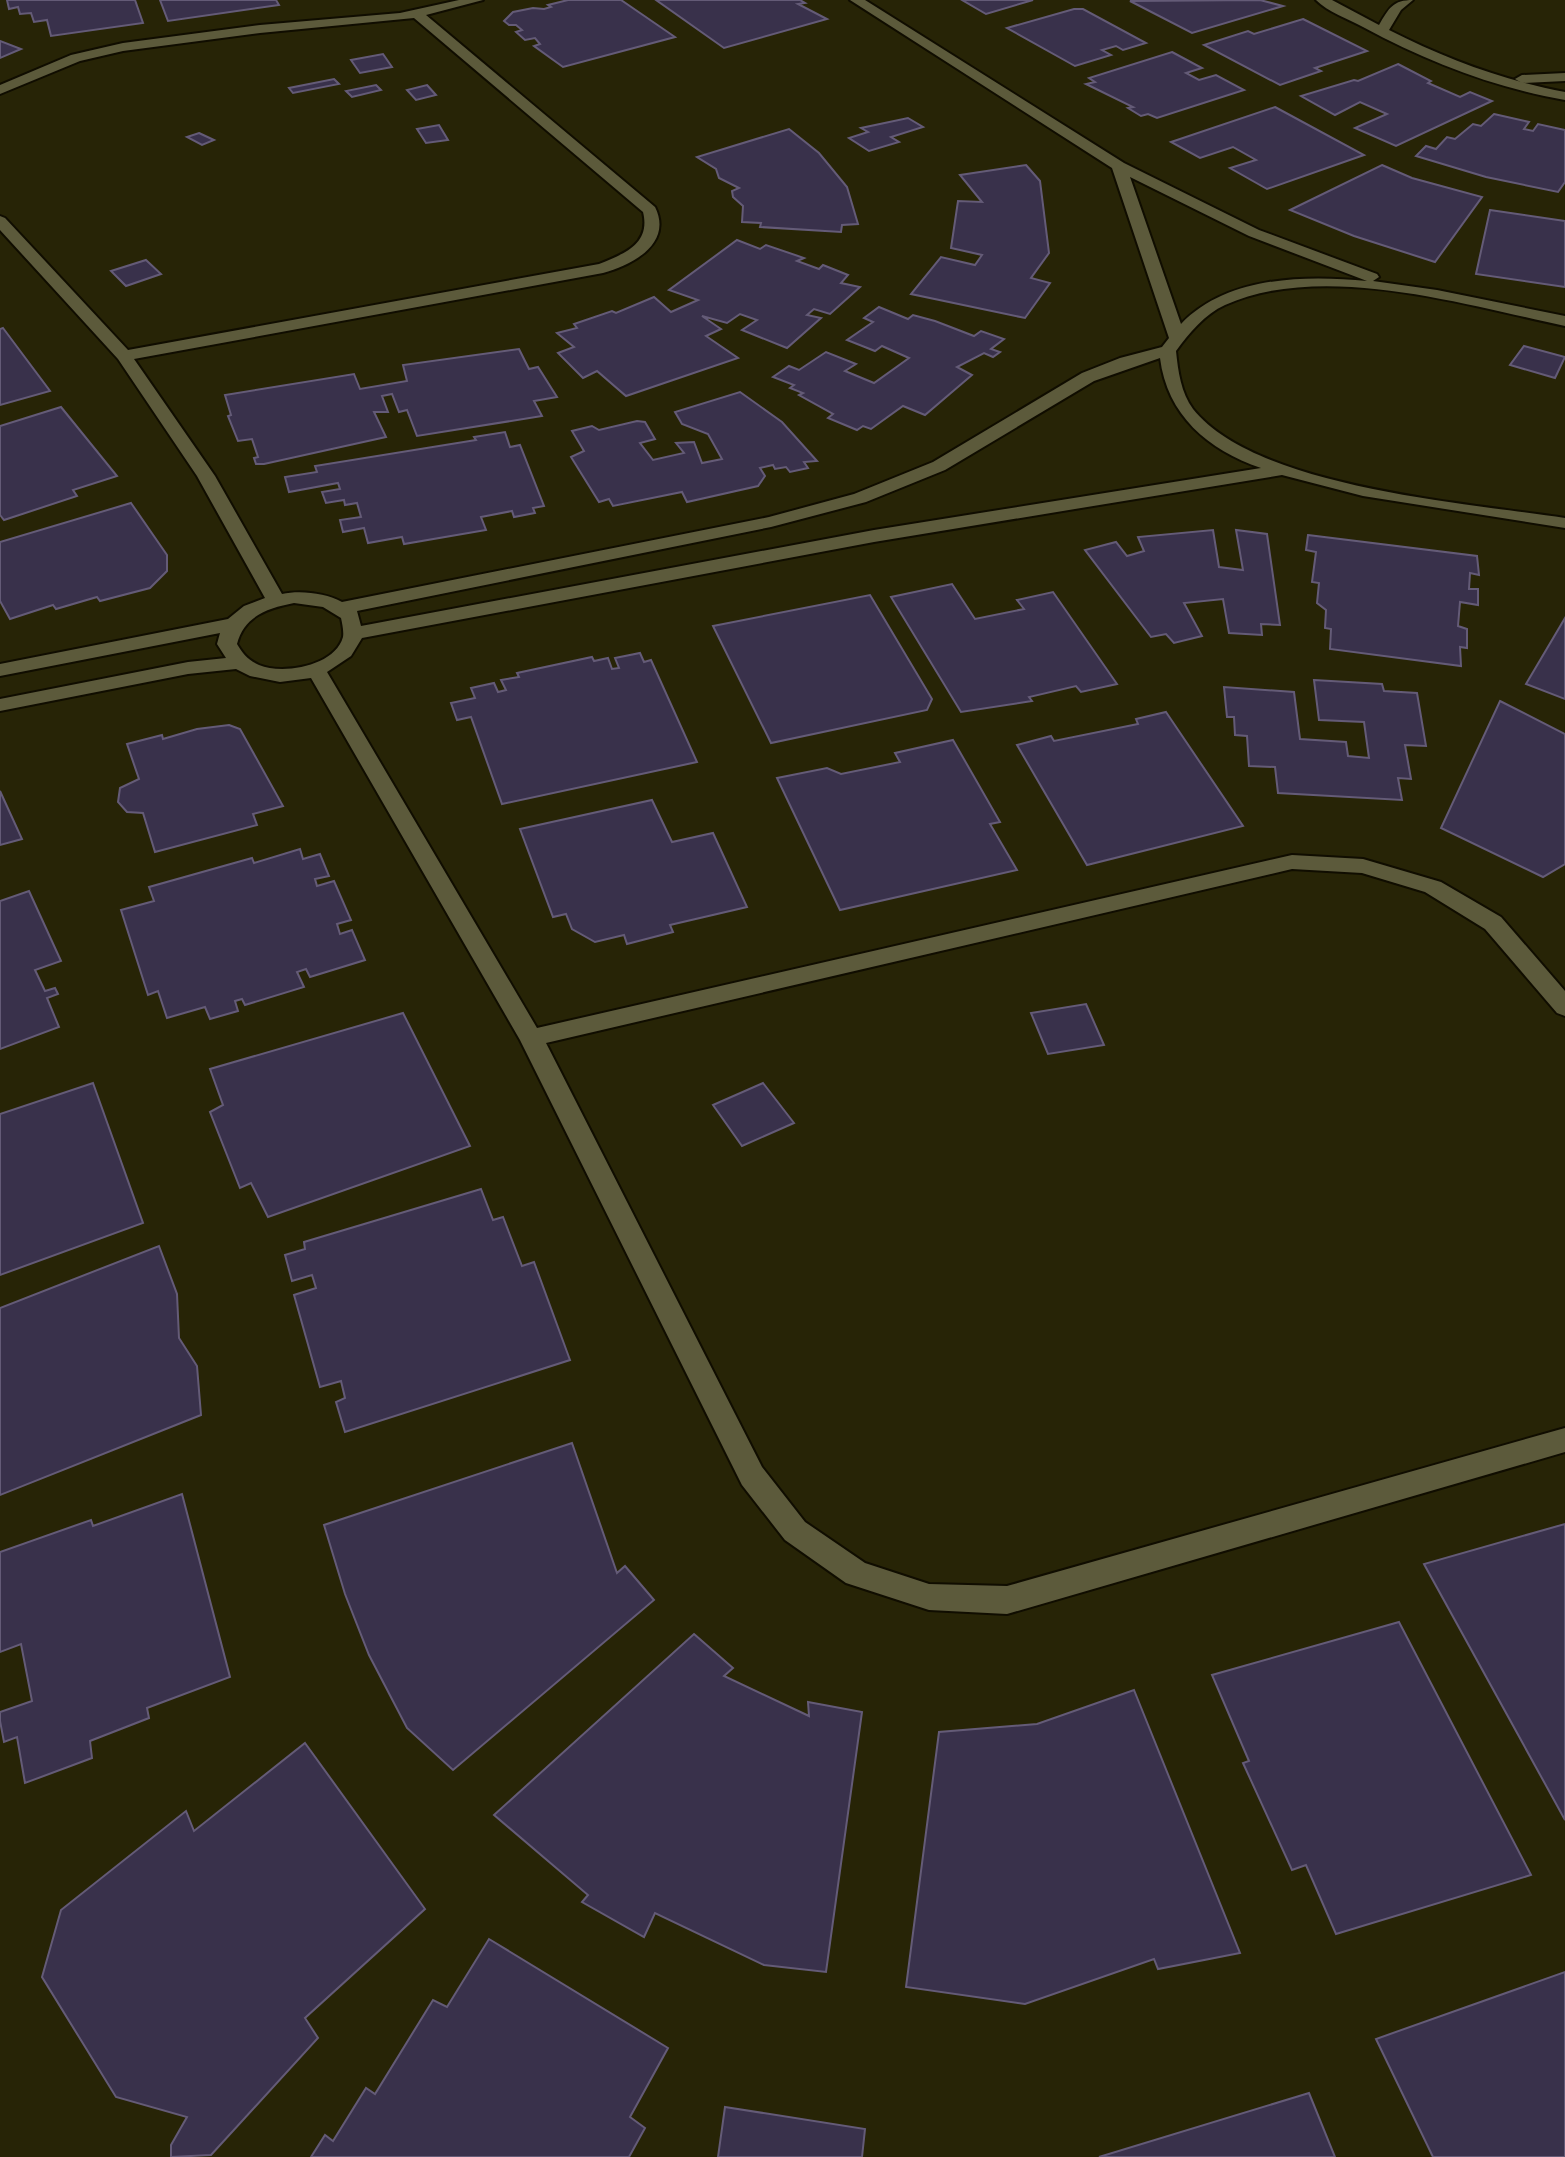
<svg xmlns="http://www.w3.org/2000/svg" width="1565" height="2157" viewBox="0 0 1565 2157" font-family="Helvetica,sans-serif">
	<style>
		.building { fill: #39314b; stroke: #645b77; stroke-width: 2 }
		.lines { fill: none; stroke-linecap: round; stroke-linejoin: round }
		.street-casing { stroke: #100d00; stroke-width: 4 }
		.street { fill: #5c5a3b; fill-rule: evenodd }
	</style>
	<rect width="100%" height="100%" fill="#272406"/>
	<g class="building">
		<path d="M7 0H135L143 23 51 36 47 20 34 22 31 13 20 14 18 7 9 9Z"/>
		<path d="M160 0H276L279 5 168 21Z"/>
		<path d="M568 0H621L675 37 563 67 534 46 540 44 535 38 525 40 516 32 522 30 516 25H509L504 21 513 12 533 8 544 9 551 7 548 5Z"/>
		<path d="M656 0H800L805 3 798 4 827 19 724 48Z"/>
		<path d="M962 0H1033L986 14Z"/>
		<path d="M1260 0 1283 6 1192 33 1130 1Z"/>
		<path d="M1074 9H1083L1146 43 1123 50 1116 46 1102 50 1111 55 1075 66 1007 28Z"/>
		<path d="M1303 19 1367 51 1315 68 1321 71 1280 85 1204 45 1248 31 1254 34Z"/>
		<path d="M0 41 21 49 0 58Z"/>
		<path d="M1172 52 1202 68 1186 73 1199 80 1216 75 1244 90 1157 118 1148 114 1141 116 1128 108 1133 107 1086 84 1095 82 1089 78Z"/>
		<path d="M383 54 392 67 360 73 351 60Z"/>
		<path d="M1398 64 1431 81 1428 83 1460 97 1470 92 1492 101 1396 146 1355 128 1387 114 1360 102 1335 115 1301 96 1354 80 1358 81Z"/>
		<path d="M334 79 339 84 293 93 289 88Z"/>
		<path d="M376 85 381 90 352 97 346 91Z"/>
		<path d="M427 85 436 95 416 100 407 90Z"/>
		<path d="M1275 107 1364 155 1267 189 1230 168 1256 160 1233 147 1200 158 1171 142Z"/>
		<path d="M1494 114 1529 122 1524 129 1533 131 1538 124 1565 130V182L1558 192 1486 177 1416 156 1426 146 1436 149 1447 137 1455 139 1473 124 1481 126Z"/>
		<path d="M908 118 923 127 891 137 899 142 869 151 849 138 868 132 861 128Z"/>
		<path d="M439 125 448 140 426 143 417 129Z"/>
		<path d="M789 129 819 153 847 187 858 224 842 225 841 232 760 227 761 223 742 222 743 206 733 197 732 191 739 188 719 178 716 169 697 157Z"/>
		<path d="M199 133 214 140 202 145 187 137Z"/>
		<path d="M1026 165 1040 181 1049 253 1031 278 1050 283 1025 318 911 294 941 257 975 265 982 255 951 248 958 201 982 202 960 175Z"/>
		<path d="M1382 165 1412 178 1482 197 1435 262 1354 236 1290 210Z"/>
		<path d="M1490 210 1565 221V287L1476 274Z"/>
		<path d="M737 240 760 249 766 245 804 258 797 261 819 269 823 265 848 275 841 283 860 287 830 314 814 309 807 315 821 318 787 348 742 330 757 320 740 314 727 323 702 316 721 329 706 336 738 358 626 396 597 371 583 378 558 353 574 347 557 333 577 328 574 324 612 311 616 313 654 297 671 312 698 300 669 290Z"/>
		<path d="M146 260 161 274 126 286 111 271Z"/>
		<path d="M879 307 908 319 913 315 935 321 974 336 981 331 1004 339 991 349 1000 352 993 357 984 353 957 367 972 375 925 415 903 406 871 429 863 426 857 430 828 418 833 414 799 395 803 393 790 388 794 385 773 377 789 366 799 370 826 352 856 364 845 371 874 383 909 358 882 346 875 351 847 340 873 322 864 318Z"/>
		<path d="M3 328 50 391 0 405V329Z"/>
		<path d="M1524 346 1565 357 1555 378 1510 365Z"/>
		<path d="M519 349 529 369 538 367 557 397 534 401 542 416 417 436 407 410 399 412 392 394 382 396 388 412H374L386 437 264 464H256L254 458 258 457 252 439 238 441 228 416 231 415 225 395 354 374 360 389 407 381 403 365Z"/>
		<path d="M740 392 782 422 817 461 804 462 808 468 790 472 786 467 775 469 773 465 760 468 765 476 758 486 687 502 682 492 613 506 609 499 599 502 571 457 584 451 572 431 592 426 599 430 637 421 645 422 655 439 640 443 653 460 684 453 676 443 694 442 702 463 722 459 708 434 682 424 675 412Z"/>
		<path d="M61 407 117 476 73 490 77 496 4 520 0 515V426Z"/>
		<path d="M505 432 510 447 520 445 544 506 533 508 535 513 514 517 512 511 481 517 486 530 404 544 402 537 368 543 364 528 343 532 340 520 361 517 357 503 345 505 344 500 326 503 322 492 340 489 338 483 289 492 285 477 317 472 315 466 476 440 474 437Z"/>
		<path d="M131 503 167 555V571L150 588 100 601 97 597 56 609 53 605 10 619 0 601V542Z"/>
		<path d="M1213 530 1219 567 1243 570 1236 530 1267 534 1280 625 1261 624 1262 635 1229 633 1223 599 1184 603 1202 636 1174 643 1166 634 1151 637 1085 550 1116 542 1127 556 1144 551 1138 537Z"/>
		<path d="M1308 535 1477 556 1479 575 1470 573 1469 589H1478V605L1460 602 1458 626 1467 629V648L1460 647 1461 666 1330 649 1331 629 1325 628 1326 610 1317 603 1319 583 1312 582 1316 552 1306 550Z"/>
		<path d="M952 584 975 619 1024 609 1017 600 1053 592 1117 684 1081 692 1076 686 1029 697 1032 701 961 712 891 597Z"/>
		<path d="M870 595 932 699 927 710 771 743 713 626Z"/>
		<path d="M1565 618V699L1526 684Z"/>
		<path d="M640 653 644 662 651 660 697 762 502 804 471 717 457 720 451 703 475 698 471 688 494 683 498 692 506 690 501 680 519 677 517 673 592 657 594 661 608 658 612 669 619 668 615 658Z"/>
		<path d="M1314 680 1382 684 1384 691 1417 693 1426 746 1405 745 1411 779 1398 778 1402 800 1278 793 1275 767 1249 766 1247 736 1235 735 1234 717H1227L1224 687 1294 692 1300 739 1346 742 1348 756 1369 758 1364 722 1319 720Z"/>
		<path d="M1500 701 1565 734V864L1543 877 1441 828Z"/>
		<path d="M1166 712 1243 826 1087 865 1017 745 1051 736 1054 741 1138 724 1136 719Z"/>
		<path d="M229 725 240 729 283 806 253 814 257 825 155 852 143 813 127 812 118 802 120 788 139 779 127 744 162 735 163 739 197 729Z"/>
		<path d="M953 740 1000 822 990 824 1017 870 840 910 777 778 827 768 841 774 900 762 895 753Z"/>
		<path d="M0 791 22 839 0 845Z"/>
		<path d="M652 800 672 842 713 833 747 907 670 925 673 932 627 944 624 935 595 942 572 929 566 914 553 917 520 829Z"/>
		<path d="M300 849 303 859 320 854 329 876 315 879 317 886 334 881 351 920 337 924 340 934 352 930 365 960 310 977 306 969 297 972 304 987 245 1005 242 999 235 1001 238 1011 210 1019 205 1007 167 1018 158 991 148 995 121 910 154 901 149 887 252 858 254 863Z"/>
		<path d="M29 891 61 961 35 970 45 991 55 988 58 994 47 998 59 1027 0 1049V901Z"/>
		<path d="M1086 1004 1104 1045 1048 1054 1031 1013Z"/>
		<path d="M403 1013 470 1146 268 1217 251 1183 240 1188 210 1112 223 1105 210 1069Z"/>
		<path d="M93 1083 143 1223 0 1275V1114Z"/>
		<path d="M763 1083 794 1123 742 1146 713 1105Z"/>
		<path d="M481 1189 493 1220 503 1217 522 1266 534 1262 570 1360 345 1432 336 1402 345 1398 341 1381 320 1387 294 1295 316 1288 312 1275 292 1281 285 1255 305 1249 304 1242Z"/>
		<path d="M159 1246 177 1294 179 1338 197 1366 201 1415 0 1495V1308Z"/>
		<path d="M572 1443 617 1573 625 1566 654 1600 453 1770 407 1728 369 1655 345 1594 324 1525Z"/>
		<path d="M182 1494 230 1677 147 1708 149 1718 90 1741 92 1758 25 1783 17 1737 4 1742 0 1721V1712L32 1701 21 1644 0 1652V1552L91 1520 93 1526Z"/>
		<path d="M1565 1524V1820L1424 1564Z"/>
		<path d="M1399 1622 1531 1875 1336 1934 1306 1865 1292 1870 1243 1763 1249 1761 1212 1675Z"/>
		<path d="M694 1634 733 1668 724 1676 809 1716 808 1702 862 1712 826 1972 764 1965 655 1913 644 1937 582 1902 588 1895 494 1815Z"/>
		<path d="M1134 1690 1240 1953 1158 1969 1154 1959 1025 2004 906 1987 939 1732 1037 1724Z"/>
		<path d="M305 1743 425 1909 305 2018 318 2038 211 2155 171 2157V2145L187 2117 116 2097 42 1977 61 1910 186 1811 194 1831Z"/>
		<path d="M489 1939 668 2048 630 2117 645 2128 629 2157H311L325 2135 333 2141 366 2088 375 2094 433 2000 447 2007Z"/>
		<path d="M1565 1972V2157H1433L1376 2039Z"/>
		<path d="M1309 2093 1335 2157H1099Z"/>
		<path d="M725 2107 865 2129 862 2157H718Z"/>
	</g>
	<g class="lines">
		<defs>
			<g id="street">
				<path d="M459 0H483L426 15 655 207C673 243 633 265 603 273L134 359 215 476 282 594C300 590 326 593 342 602L769 517 854 494 933 462 1082 373 1120 358 1162 347 1169 338 1112 168 850 0H865L1124 163 1259 230 1377 274 1379 277 1373 281 1437 290 1565 316V326C1465 305 1323 261 1225 305 1205 314 1189 333 1176 351 1178 371 1181 393 1193 409 1256 488 1468 503 1565 518V528L1363 496 1282 475 874 542 362 638 351 656 327 672 537 1028 1292 855 1363 859 1441 882 1501 917 1565 991V1016L1557 1013 1485 929 1425 892 1362 873 1292 869 546 1043 762 1467 805 1522 865 1563 929 1584 1007 1586 1565 1428V1452L1007 1614 929 1610 846 1583 785 1540 742 1485 520 1040 311 678 280 682 250 676 236 669 188 674 0 711V699L188 662 226 658 217 644 220 633 0 676V664L228 619 244 606 265 598 197 476 118 359 0 230V216L5 218 128 350 599 264C624 254 651 244 643 212L414 18 260 33 123 51 80 61 0 94V85L71 55 123 43 260 25 400 13ZM1130 177 1249 236 1367 281C1305 275 1227 276 1181 324ZM1160 358C1167 415 1208 450 1261 468L874 530 361 626 357 611 771 527 866 502 945 470 1094 381ZM294 603 323 607 341 618C342 623 344 631 343 637 335 666 283 675 259 665 248 660 243 654 237 644 244 616 268 608 294 603Z"/>
				<path d="M1316 0H1332L1379 25C1389 8 1393 0 1413 0L1401 10 1389 30C1446 59 1502 80 1565 92V100C1492 87 1428 62 1363 27 1348 19 1328 12 1316 0Z"/>
				<path d="M1565 73V81L1522 83 1515 79 1522 75Z"/>
			</g>
		</defs>
		<use href="#street" class="street-casing"/>
		<use href="#street" class="street"/>
	</g>
</svg>
